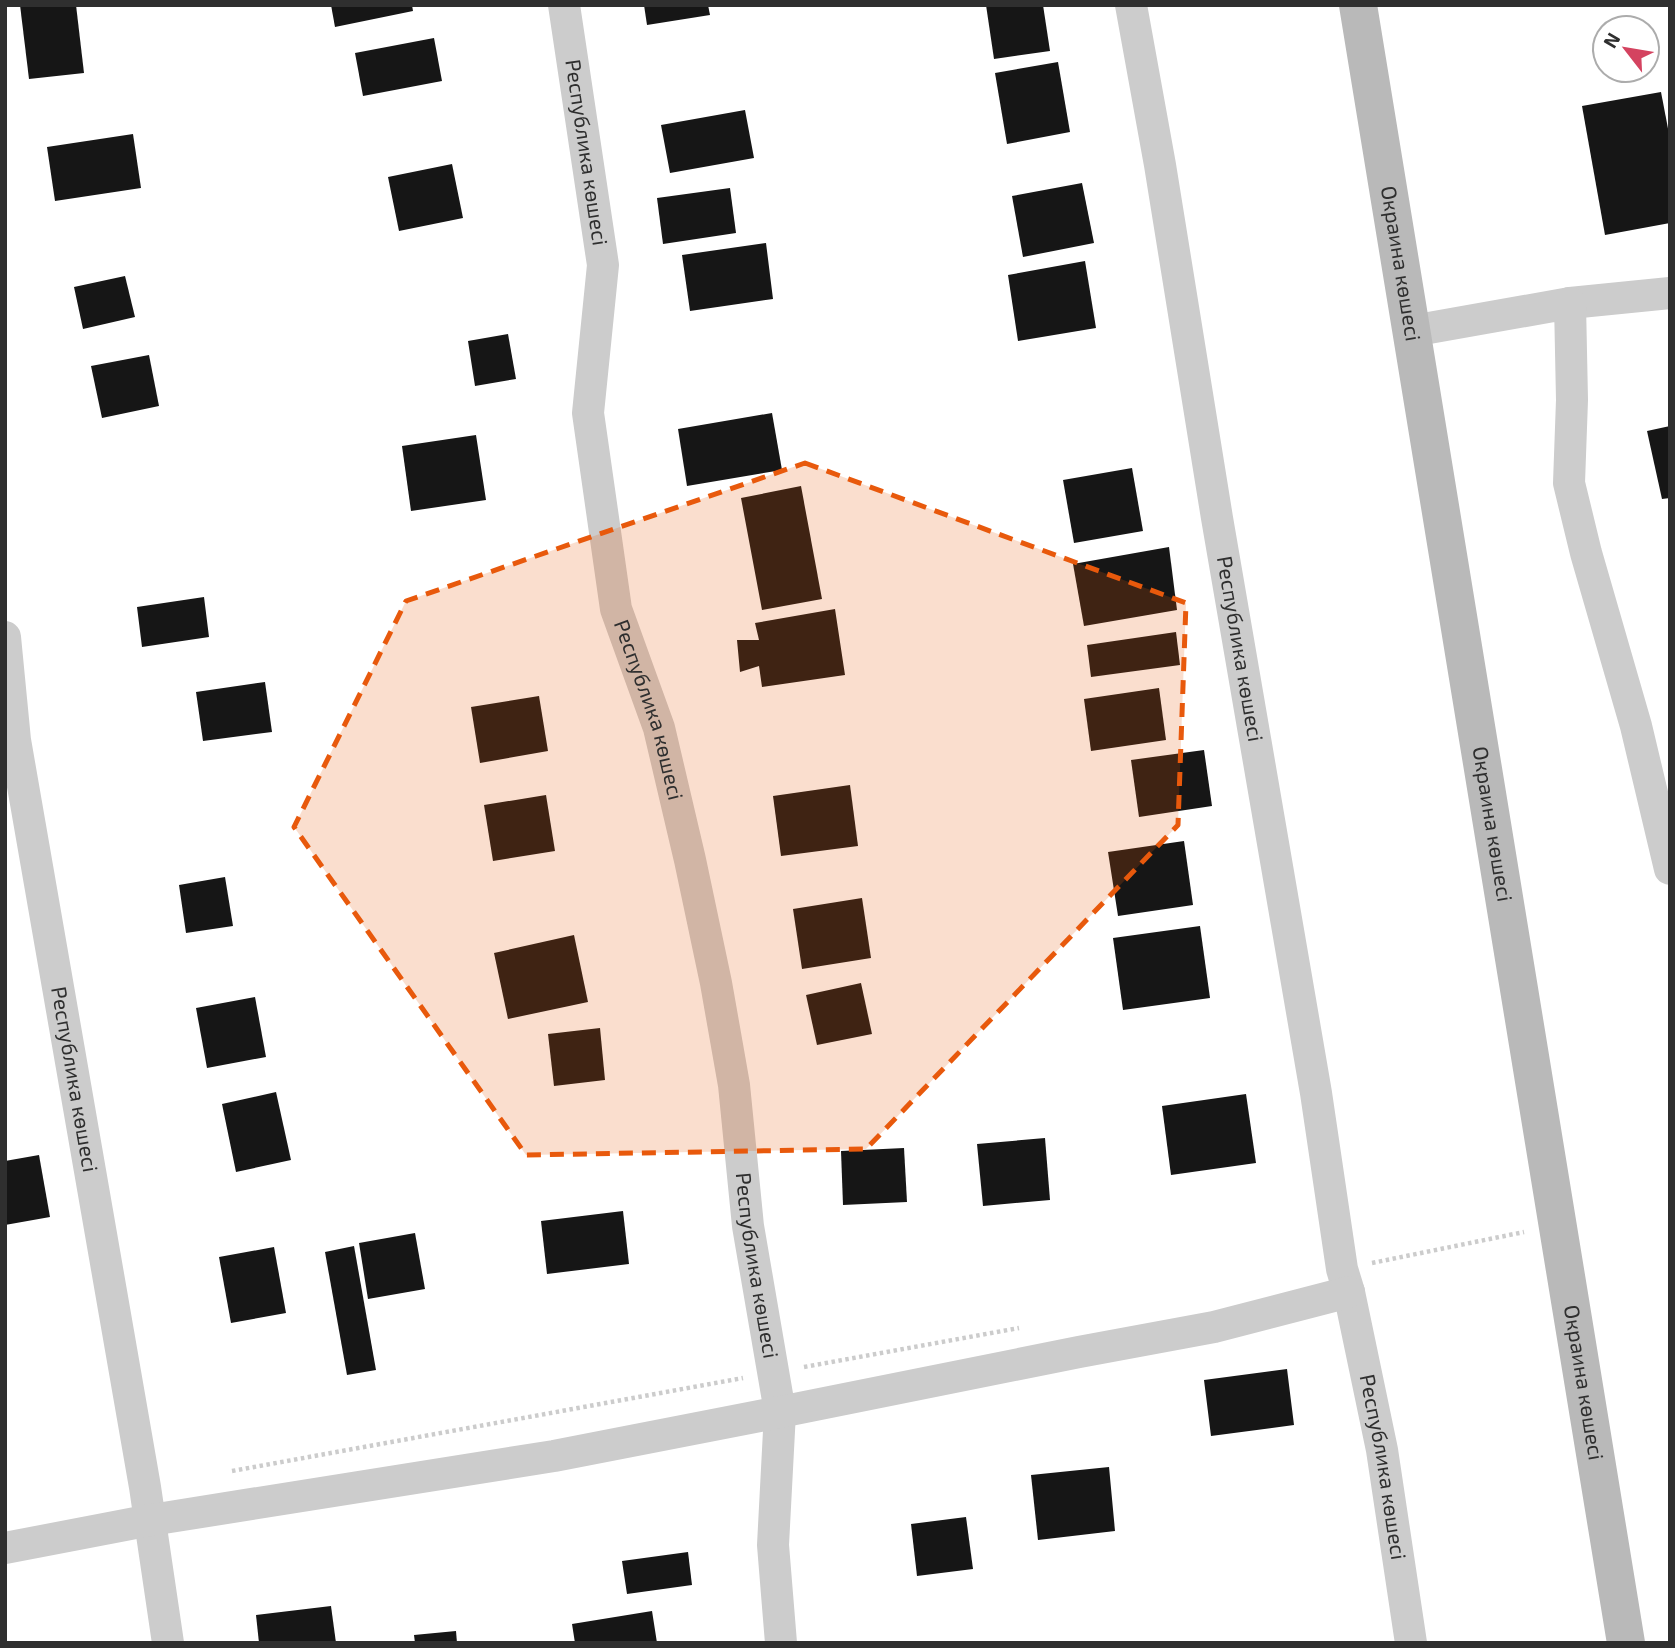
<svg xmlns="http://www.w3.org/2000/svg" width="1675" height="1648" viewBox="0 0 1675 1648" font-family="'Exo 2',sans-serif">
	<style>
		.building { fill: #161616 }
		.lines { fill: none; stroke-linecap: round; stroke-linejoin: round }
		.path { stroke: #ccc; stroke-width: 4.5; stroke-dasharray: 3.5 3.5; stroke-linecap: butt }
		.street { stroke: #ccc; stroke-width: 32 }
		.secondary { stroke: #b9b9b9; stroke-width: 38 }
		.marked { fill: #e8590c; fill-opacity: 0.2; stroke: #e8590c; stroke-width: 5; stroke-dasharray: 14 9; stroke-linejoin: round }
		.labels { text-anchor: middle; stroke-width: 7; stroke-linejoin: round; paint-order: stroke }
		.street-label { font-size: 21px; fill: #2f2f2f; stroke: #fff }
	</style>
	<rect width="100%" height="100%" fill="#fff"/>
	<g class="building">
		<path d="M20 5H76L84 73 29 79Z"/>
		<path d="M331 5H412L413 11 335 27Z"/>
		<path d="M644 5H708L710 15 647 25Z"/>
		<path d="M986 5H1043L1050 51 994 59Z"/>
		<path d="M434 38 442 81 363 96 355 53Z"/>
		<path d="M1058 62 1070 132 1007 144 995 73Z"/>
		<path d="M1661 92 1670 139V223L1605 235 1582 106Z"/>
		<path d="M745 110 754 158 670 173 661 125Z"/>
		<path d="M133 134 141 188 55 201 47 147Z"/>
		<path d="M452 164 463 218 399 231 388 177Z"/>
		<path d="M1082 183 1094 243 1023 257 1012 196Z"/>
		<path d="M730 188 736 233 663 244 657 198Z"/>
		<path d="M766 243 773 299 690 311 682 255Z"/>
		<path d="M1085 261 1096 328 1018 341 1008 275Z"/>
		<path d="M125 276 135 317 83 329 74 287Z"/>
		<path d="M508 334 516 379 475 386 468 341Z"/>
		<path d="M149 355 159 406 102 418 91 366Z"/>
		<path d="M772 413 782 470 687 486 678 429Z"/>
		<path d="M1670 426V498L1662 499 1647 431Z"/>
		<path d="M476 435 486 500 411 511 402 446Z"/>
		<path d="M1132 468 1143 531 1074 543 1063 480Z"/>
		<path d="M801 486 822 599 762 610 741 498Z"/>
		<path d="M1169 547 1177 610 1084 626 1073 564Z"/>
		<path d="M204 597 209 637 142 647 137 607Z"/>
		<path d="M835 609 845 675 762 687 759 666 740 672 737 640H759L755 623Z"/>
		<path d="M1176 632 1180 665 1091 677 1087 645Z"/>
		<path d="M265 682 272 732 203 741 196 692Z"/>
		<path d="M1159 688 1166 740 1091 751 1084 699Z"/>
		<path d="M539 696 548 751 480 763 471 707Z"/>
		<path d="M1204 750 1212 806 1139 817 1131 760Z"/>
		<path d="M850 785 858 846 781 856 773 796Z"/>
		<path d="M546 795 555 851 493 861 484 805Z"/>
		<path d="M1184 841 1193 905 1118 916 1108 852Z"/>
		<path d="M225 877 233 926 186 933 179 885Z"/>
		<path d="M862 898 871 958 802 969 793 909Z"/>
		<path d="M1200 926 1210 998 1123 1010 1113 938Z"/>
		<path d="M574 935 588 1002 508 1019 494 953Z"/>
		<path d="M861 983 872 1034 817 1045 806 995Z"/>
		<path d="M255 997 266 1057 207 1068 196 1008Z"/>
		<path d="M600 1028 605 1080 554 1086 548 1034Z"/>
		<path d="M276 1092 291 1160 236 1172 222 1104Z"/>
		<path d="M1246 1094 1256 1163 1171 1175 1162 1106Z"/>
		<path d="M1045 1138 1050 1200 983 1206 977 1144Z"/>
		<path d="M904 1148 907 1202 843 1205 841 1151Z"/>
		<path d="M39 1155 50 1217 5 1225V1161Z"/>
		<path d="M623 1211 629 1264 547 1274 541 1221Z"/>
		<path d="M415 1233 425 1289 368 1299 359 1243Z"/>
		<path d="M354 1246 376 1370 347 1375 325 1252Z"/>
		<path d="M274 1247 286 1313 231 1323 219 1257Z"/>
		<path d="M1287 1369 1294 1425 1211 1436 1204 1380Z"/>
		<path d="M1109 1467 1115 1531 1038 1540 1031 1475Z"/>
		<path d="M966 1517 973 1569 917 1576 911 1524Z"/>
		<path d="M688 1552 692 1585 627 1594 622 1561Z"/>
		<path d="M331 1606 336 1643H259L256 1615Z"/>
		<path d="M652 1611 657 1643H575L572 1624Z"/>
		<path d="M456 1631 457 1643H415L414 1635Z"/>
	</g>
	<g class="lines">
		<g class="path">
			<path d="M1372 1263 1524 1232"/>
			<path d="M804 1367 1019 1328"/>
			<path d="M232 1471 743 1378"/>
		</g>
		<g class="street">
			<path id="s1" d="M564 5 603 265 588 413 616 609 659 728 690 860 716 983 734 1085 748 1226 780 1412 773 1545 781 1643"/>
			<path id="s2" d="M1131 5 1160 165 1217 518 1316 1093 1342 1269 1349 1292 1382 1450 1411 1643"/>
			<path d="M1570 303 1670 293"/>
			<path d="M1412 331 1570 303 1572 400 1569 483 1586 553 1636 726 1670 869"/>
			<path id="s3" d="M5 637 15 740 145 1487 168 1643"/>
			<path d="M5 1548 151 1520 554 1456 780 1412 1079 1352 1214 1327 1349 1292"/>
		</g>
		<path class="secondary" id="s4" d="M1358 5 1626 1643"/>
	</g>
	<path class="marked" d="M805 463 1186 603 1178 825 866 1149 526 1155 294 827 406 601Z"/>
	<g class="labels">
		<g class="street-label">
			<text dy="7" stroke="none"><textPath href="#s1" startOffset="149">Республика көшесі</textPath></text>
			<text dy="7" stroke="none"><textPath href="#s4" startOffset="262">Окраина көшесі</textPath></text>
			<text dy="7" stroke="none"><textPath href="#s2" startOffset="653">Республика көшесі</textPath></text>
			<text dy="7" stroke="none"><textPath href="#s1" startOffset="716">Республика көшесі</textPath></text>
			<text dy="7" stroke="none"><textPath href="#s4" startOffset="830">Окраина көшесі</textPath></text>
			<text dy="7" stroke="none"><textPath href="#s3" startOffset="448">Республика көшесі</textPath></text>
			<text dy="7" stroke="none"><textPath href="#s1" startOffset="1283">Республика көшесі</textPath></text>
			<text dy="7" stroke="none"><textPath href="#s4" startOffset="1396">Окраина көшесі</textPath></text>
			<text dy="7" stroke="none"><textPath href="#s2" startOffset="1484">Республика көшесі</textPath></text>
		</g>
	</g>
	<rect width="1675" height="1648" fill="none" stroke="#2f2f2f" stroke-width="14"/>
	<g transform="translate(1626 49) rotate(301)"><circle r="33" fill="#ffffff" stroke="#acacac" stroke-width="2"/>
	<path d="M0-5L12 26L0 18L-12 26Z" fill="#d44360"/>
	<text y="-10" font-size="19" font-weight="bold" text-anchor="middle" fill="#2f2f2f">N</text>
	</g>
</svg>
